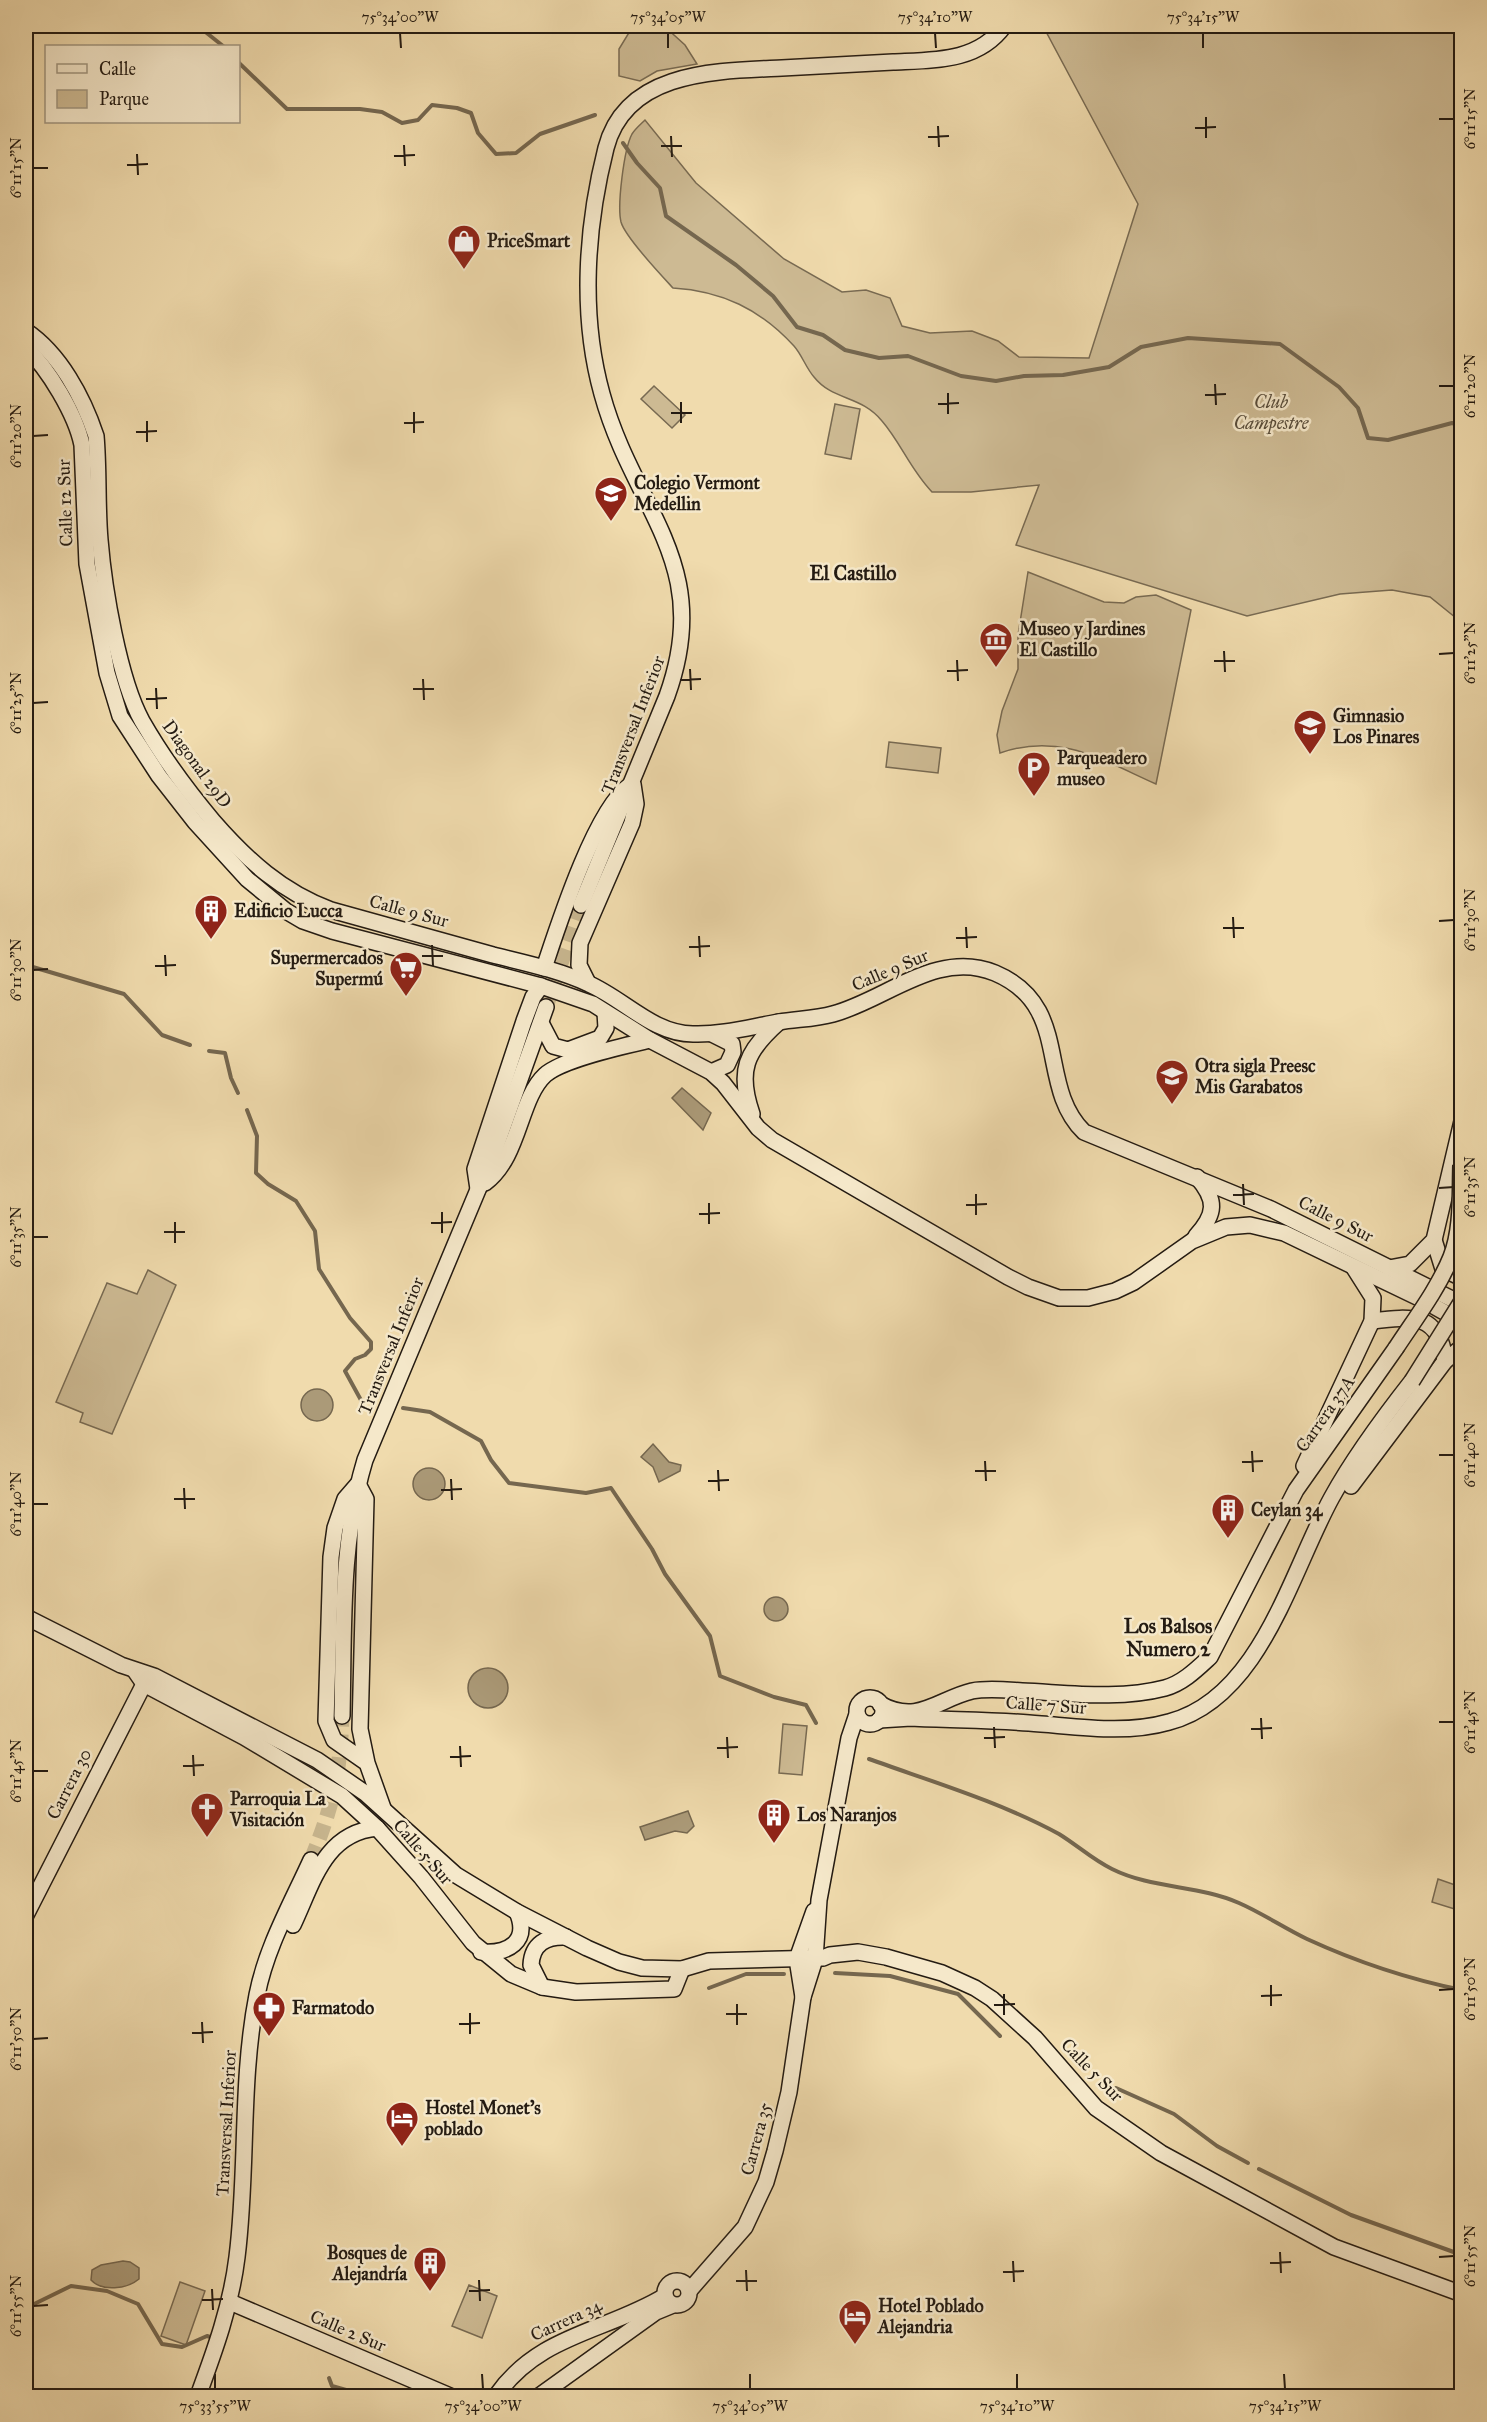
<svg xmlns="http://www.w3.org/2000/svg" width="1487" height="2422" viewBox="0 0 1487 2422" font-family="'IM FELL Great Primer',serif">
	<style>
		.green { fill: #cdba93; stroke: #786a52; stroke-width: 1.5 }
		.water { fill: #ab9a78; stroke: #75674f; stroke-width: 1.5 }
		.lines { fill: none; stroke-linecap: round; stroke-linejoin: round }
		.stream { stroke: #75674f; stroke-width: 4 }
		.secondary-tunnel { stroke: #c7b58e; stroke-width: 15; stroke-dasharray: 15 8; stroke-linecap: butt }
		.secondary-casing { stroke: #241b12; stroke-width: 18 }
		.secondary { stroke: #f5e8ca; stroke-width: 15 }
		.secondary-bridge-casing { stroke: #241b12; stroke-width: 18; stroke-linecap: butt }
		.secondary-bridge { stroke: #f5e8ca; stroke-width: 15 }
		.ticks { fill: none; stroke: #241b12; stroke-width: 2 }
		.labels { text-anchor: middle; stroke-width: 5; stroke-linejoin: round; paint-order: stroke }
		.poi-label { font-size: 18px; font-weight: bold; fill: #241b12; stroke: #f5e8ca; text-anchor: start }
		.park-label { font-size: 18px; font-style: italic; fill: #574b39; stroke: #f5e8ca }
		.street-label { font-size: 18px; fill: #241b12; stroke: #f5e8ca }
		.neighbourhood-label { font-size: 20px; font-weight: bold; fill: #241b12; stroke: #f5e8ca }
		.neatline { fill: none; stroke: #241b12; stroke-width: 2 }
		.ticks-label { font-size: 15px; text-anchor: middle; fill: #241b12 }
	</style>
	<rect width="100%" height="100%" fill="#f0dbad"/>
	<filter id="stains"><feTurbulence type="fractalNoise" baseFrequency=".00333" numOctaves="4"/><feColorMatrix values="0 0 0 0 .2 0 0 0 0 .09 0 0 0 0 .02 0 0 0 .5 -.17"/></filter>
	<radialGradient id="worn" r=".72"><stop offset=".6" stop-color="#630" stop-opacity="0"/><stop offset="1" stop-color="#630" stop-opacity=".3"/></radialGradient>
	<g class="green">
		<path d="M633 26H664L685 45 697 64 657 71 640 81 619 76V49Z"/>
		<path d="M1043 26H1461V622L1430 597 1392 590 1340 594 1247 616 1016 545 1039 485 971 492H932C910 469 901 443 882 421 861 395 833 401 814 377 806 368 802 355 794 346 760 309 722 291 673 288 661 275 625 237 621 222 617 205 624 149 632 134 635 129 641 124 645 120L696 183 784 259 842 292 866 290 890 298 902 326 930 333 972 331 998 341 1019 357 1089 358 1138 204Z"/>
		<path d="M654 386 685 415 672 428 641 399Z"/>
		<path d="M835 404 860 409 851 459 825 454Z"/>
		<path d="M1028 572 1104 602 1124 603 1136 597 1156 595 1191 610 1156 784C1102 760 1060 732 1000 753L997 735 1002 711 1018 669V635Z"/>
		<path d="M889 742 941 748 938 773 886 767Z"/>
		<path d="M148 1270 176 1285 112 1434 80 1422 83 1413 56 1402 107 1283 137 1294Z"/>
		<path d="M783 1724 807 1726 802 1775 779 1773Z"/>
		<path d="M1438 1879 1461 1887V1911L1432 1902Z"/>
		<path d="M180 2282 205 2291 186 2345 161 2336Z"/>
		<path d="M469 2285 497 2296 482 2338 452 2326Z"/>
	</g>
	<g class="water">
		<path d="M682 1088 711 1113 703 1130 672 1098Z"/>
		<circle cx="317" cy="1405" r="16"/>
		<path d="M653 1444 669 1462 681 1465 680 1471 659 1482 653 1467 641 1457Z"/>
		<circle cx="429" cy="1484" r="16"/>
		<circle cx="776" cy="1609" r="12"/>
		<circle cx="488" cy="1688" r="20"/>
		<path d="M688 1811 694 1826 687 1833 675 1831 645 1840 640 1827Z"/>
		<path d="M123 2261 130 2262 139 2268V2279C127 2289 102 2292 91 2280L92 2270 101 2265Z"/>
	</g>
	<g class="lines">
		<g class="stream">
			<path d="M198 26 223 46"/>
			<path d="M238 62 287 109H360L382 112 402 123 418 120 432 105 457 108 471 113 478 133 496 154 516 153 540 134 595 115"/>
			<path d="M623 143 637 163 660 188 666 216 736 265 773 296 797 327 823 335 845 350 879 358 908 356 961 376 996 381 1024 376 1063 375 1109 367 1141 347 1188 338 1280 344 1339 387 1358 408 1368 438 1388 440 1452 423 1462 426"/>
			<path d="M26 965 124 994 162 1035 190 1045"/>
			<path d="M209 1051 225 1053 231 1078 238 1093"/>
			<path d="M247 1110 257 1136 256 1173 268 1184 296 1201 315 1231 319 1269 350 1318 371 1342V1349L365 1355 355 1359 345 1371 362 1402"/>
			<path d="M403 1408 430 1412 481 1441 491 1460 509 1483 586 1493 611 1488 652 1549 665 1574 710 1636 720 1676 774 1697 806 1705 816 1723"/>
			<path d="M869 1759C933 1782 1000 1802 1059 1834 1077 1845 1093 1860 1112 1869 1152 1889 1199 1885 1239 1903 1262 1913 1284 1928 1307 1939 1357 1962 1408 1979 1462 1990"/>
			<path d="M835 1973 890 1976 958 1994 1000 2036"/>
			<path d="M709 1988 746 1974H784"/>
			<path d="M1116 2088 1174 2114 1217 2146 1248 2163"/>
			<path d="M1259 2169 1351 2215 1462 2255"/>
			<path d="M26 2308 71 2286 107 2291 138 2304 162 2344 182 2347 207 2336 214 2338"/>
			<path d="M329 2378 332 2386 367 2396"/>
		</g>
		<g class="secondary-tunnel">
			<path d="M546 1007 581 905"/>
			<path d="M311 1860C333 1805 340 1775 342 1716"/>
		</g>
		<defs>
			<g id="secondary">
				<path d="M26 331C60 354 83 397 96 436 99 471 97 506 100 540 104 589 119 679 142 721 162 756 187 790 213 821 247 860 282 892 331 910 385 925 439 940 493 955 525 963 559 970 589 984 624 999 653 1034 693 1034 722 1035 750 1027 779 1022 796 1019 815 1019 833 1014 886 1000 937 949 995 973 1073 1006 1036 1085 1084 1132L1271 1209 1462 1304"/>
				<path d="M26 348C48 368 76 415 82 445L87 564 107 673 120 716 159 776 195 822 247 879 286 911 303 921 332 931 541 986 593 1004 650 1040 711 1072 723 1083 758 1128 772 1140 1008 1277 1028 1287 1059 1298H1088L1115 1291 1134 1282 1192 1241 1226 1227 1250 1225 1284 1233 1419 1298 1462 1322"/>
				<path d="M581 905 667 696C715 563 634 511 602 394 580 315 586 227 606 148 626 70 718 71 782 68 819 66 856 64 893 62 934 60 978 62 1004 26"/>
				<path d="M544 968C558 926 595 810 629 786"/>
				<path d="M588 983 579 965 580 943 632 823 636 804 633 784"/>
				<path d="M541 1023 553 1046 568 1050 600 1038 606 1028 605 1012"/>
				<path d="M711 1072 727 1065 733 1052 732 1044 712 1034"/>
				<path d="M752 1114C737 1071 746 1051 779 1022"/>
				<path d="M485 1183C520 1157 519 1099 545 1075 563 1059 624 1046 650 1040"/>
				<path d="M478 1189 475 1169 524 1021 533 997 541 986"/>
				<path d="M1196 1236C1216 1214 1217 1200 1197 1177"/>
				<path d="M1434 1240 1443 1269 1462 1278"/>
				<path d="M1389 1268 1410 1264 1434 1240 1462 1121"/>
				<path d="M1372 1321C1412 1316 1440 1313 1445 1361"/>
				<path d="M1304 1466 1372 1321 1373 1298 1354 1268"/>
				<path d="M1351 1486 1445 1361 1462 1347"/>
				<path d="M26 1617 121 1665 154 1676 317 1760 365 1793 456 1875 517 1912 587 1948 619 1962 642 1968 682 1969 709 1961 823 1958 830 1955 858 1952 886 1957 942 1973 975 1988 992 1999 1035 2038 1096 2108 1161 2153 1334 2247 1462 2294"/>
				<path d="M135 1671 144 1684 244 1737 342 1796 377 1828 421 1877 473 1943 511 1974 542 1987 576 1992 674 1989 682 1969"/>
				<circle cx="870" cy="1711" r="13"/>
				<path d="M880 1704C918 1725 938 1699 972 1691 988 1688 1006 1690 1022 1691 1069 1693 1119 1700 1165 1688 1183 1683 1197 1669 1210 1657L1296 1490 1396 1348"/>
				<path d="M342 1716C344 1630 340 1542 365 1460L495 1149 546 1007"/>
				<path d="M879 1720 911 1718C950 1720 990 1720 1029 1723 1075 1726 1124 1735 1169 1722 1261 1698 1291 1571 1332 1497 1354 1457 1383 1418 1412 1381"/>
				<path d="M367 1763 334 1740 326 1721 331 1557 335 1528 345 1499 358 1484 366 1499 360 1729 367 1763 383 1808"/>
				<path d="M26 1915 144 1684 150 1679"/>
				<path d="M293 1925C313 1883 324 1833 377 1828"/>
				<path d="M481 1952C508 1954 530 1942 517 1912"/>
				<path d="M542 1987 531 1965C532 1944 546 1936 566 1937"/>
				<path d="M803 1997 797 1959 814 1911"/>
				<circle cx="677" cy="2293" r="12"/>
				<path d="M689 2291 745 2227 766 2182 775 2151 789 2092 803 1997 815 1959 819 1900 849 1738 857 1714"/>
				<path d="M230 2302 450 2396"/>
				<path d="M198 2396C215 2350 231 2306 237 2257 248 2170 240 2082 257 1995 266 1948 291 1904 311 1860"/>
				<path d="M496 2396C539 2334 606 2332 665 2296"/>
				<path d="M539 2396 656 2312 673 2305"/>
			</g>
		</defs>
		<use href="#secondary" class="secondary-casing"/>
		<use href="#secondary" class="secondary"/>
		<defs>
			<g id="secondary-bridge">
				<path d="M1396 1348C1415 1319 1438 1289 1451 1257 1462 1229 1460 1195 1461 1165"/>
				<path d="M1412 1381 1462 1301"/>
			</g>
		</defs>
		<use href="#secondary-bridge" class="secondary-bridge-casing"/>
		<use href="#secondary-bridge" class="secondary-bridge"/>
	</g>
	<path class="ticks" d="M400 33 401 48M668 33V48M935 33 936 48M1203 33V48M1206 117V138M1439 119H1454M938 126 939 147M1195 128 1216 127M671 136 672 157M928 137 949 136M404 145 405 166M661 146H682M137 154 138 175M394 156 415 155M127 165 148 164M33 168H48M1215 384 1216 405M1439 386H1454M948 393V414M1205 395 1226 394M681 402V423M938 404 959 403M414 412V433M671 413H692M147 421V442M404 423 424 422M136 432 157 431M33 436 48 435M1224 651 1225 672M1439 654 1454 653M957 660 958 681M1214 661H1235M690 669 691 690M947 671 968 670M423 679 424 700M680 680 701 679M156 688 157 709M413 689H434M146 699 167 698M33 703 48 702M1233 917 1234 938M1439 921 1454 920M966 927 967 948M1223 928H1244M699 936 700 957M956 938 977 937M432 945 433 966M689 947 710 946M165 955 166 976M422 956H443M155 966 176 965M33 970 48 969M1243 1184 1244 1205M1439 1188 1454 1187M976 1194V1215M1233 1195 1254 1194M709 1203V1224M966 1205 987 1204M442 1212V1233M699 1214 720 1213M175 1222V1243M431 1223 452 1222M164 1232H185M33 1237H48M1252 1451 1253 1472M1439 1455H1454M985 1461 986 1481M1242 1462 1263 1461M718 1470 719 1491M975 1471H996M451 1479 452 1500M708 1481 729 1480M184 1488 185 1509M441 1490 462 1489M174 1499H195M33 1504H48M1261 1718 1262 1739M1439 1722H1454M994 1727 995 1748M1251 1729 1272 1728M727 1737 728 1758M984 1738 1005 1737M460 1746 461 1767M717 1748 738 1747M193 1755 194 1776M450 1757 471 1756M183 1766 204 1765M33 1771H48M1271 1985V2006M1439 1990 1454 1989M1004 1994V2015M1261 1996 1282 1995M737 2004V2025M994 2005 1015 2004M470 2013V2034M726 2014H747M202 2022 203 2043M459 2024 480 2023M192 2033 213 2032M33 2039 48 2038M1280 2252 1281 2273M1439 2257 1454 2256M1013 2261 1014 2282M1270 2263 1291 2262M746 2270 747 2291M1003 2272 1024 2271M479 2280 480 2301M736 2281H757M212 2289 213 2310M469 2291 490 2290M202 2300 223 2299M33 2306 48 2305M215 2374V2389M482 2374 483 2389M750 2374V2389M1017 2374V2389M1284 2374 1285 2389"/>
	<defs>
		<symbol id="shop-pin" viewBox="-11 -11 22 30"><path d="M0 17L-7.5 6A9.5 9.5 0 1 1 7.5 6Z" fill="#8f2418" stroke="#f5e8ca"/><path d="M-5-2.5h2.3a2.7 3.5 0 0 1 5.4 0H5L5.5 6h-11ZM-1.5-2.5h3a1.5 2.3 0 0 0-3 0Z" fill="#fff"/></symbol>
		<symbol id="school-pin" viewBox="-11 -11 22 30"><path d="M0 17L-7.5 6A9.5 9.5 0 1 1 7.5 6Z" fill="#8f2418" stroke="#f5e8ca"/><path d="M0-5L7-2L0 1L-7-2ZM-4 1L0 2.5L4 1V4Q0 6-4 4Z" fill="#fff"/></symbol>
		<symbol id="museum-pin" viewBox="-11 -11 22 30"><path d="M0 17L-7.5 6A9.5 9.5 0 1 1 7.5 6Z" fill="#8f2418" stroke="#f5e8ca"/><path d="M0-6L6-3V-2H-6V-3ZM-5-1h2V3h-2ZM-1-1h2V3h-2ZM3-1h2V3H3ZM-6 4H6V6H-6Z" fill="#fff"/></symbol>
		<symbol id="parking-pin" viewBox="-11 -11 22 30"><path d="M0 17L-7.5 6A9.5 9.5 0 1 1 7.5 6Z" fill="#8f2418" stroke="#f5e8ca"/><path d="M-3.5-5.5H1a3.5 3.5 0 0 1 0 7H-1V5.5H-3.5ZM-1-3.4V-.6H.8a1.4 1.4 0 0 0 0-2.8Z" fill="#fff"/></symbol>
		<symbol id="building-pin" viewBox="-11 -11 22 30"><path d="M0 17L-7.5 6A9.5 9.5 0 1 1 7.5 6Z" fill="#8f2418" stroke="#f5e8ca"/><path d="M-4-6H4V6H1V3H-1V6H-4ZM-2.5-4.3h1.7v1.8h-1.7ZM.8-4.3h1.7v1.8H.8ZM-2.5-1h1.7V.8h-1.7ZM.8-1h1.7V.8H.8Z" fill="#fff"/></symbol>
		<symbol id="supermarket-pin" viewBox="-11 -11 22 30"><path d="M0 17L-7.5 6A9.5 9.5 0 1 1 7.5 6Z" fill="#8f2418" stroke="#f5e8ca"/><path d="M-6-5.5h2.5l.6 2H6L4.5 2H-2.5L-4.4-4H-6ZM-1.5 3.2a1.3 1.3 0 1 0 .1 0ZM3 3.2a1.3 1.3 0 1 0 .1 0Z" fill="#fff"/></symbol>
		<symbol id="church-pin" viewBox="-11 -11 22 30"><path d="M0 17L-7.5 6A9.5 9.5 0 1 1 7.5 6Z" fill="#8f2418" stroke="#f5e8ca"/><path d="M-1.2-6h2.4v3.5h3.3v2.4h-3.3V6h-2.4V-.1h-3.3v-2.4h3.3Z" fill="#fff"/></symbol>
		<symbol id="pharmacy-pin" viewBox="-11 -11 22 30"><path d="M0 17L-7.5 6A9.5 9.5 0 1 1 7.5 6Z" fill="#8f2418" stroke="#f5e8ca"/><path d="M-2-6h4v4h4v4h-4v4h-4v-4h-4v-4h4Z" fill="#fff"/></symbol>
		<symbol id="hotel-pin" viewBox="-11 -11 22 30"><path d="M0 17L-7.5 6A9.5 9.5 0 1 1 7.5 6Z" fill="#8f2418" stroke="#f5e8ca"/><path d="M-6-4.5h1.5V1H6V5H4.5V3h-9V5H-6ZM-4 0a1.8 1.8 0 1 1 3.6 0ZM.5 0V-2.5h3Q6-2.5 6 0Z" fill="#fff"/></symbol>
	</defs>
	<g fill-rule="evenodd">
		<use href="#shop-pin" x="445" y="222" width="38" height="52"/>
		<use href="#school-pin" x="592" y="474" width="38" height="52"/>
		<use href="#museum-pin" x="977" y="620" width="38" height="52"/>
		<use href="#school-pin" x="1291" y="707" width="38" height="52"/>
		<use href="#parking-pin" x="1015" y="749" width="38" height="52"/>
		<use href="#building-pin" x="192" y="892" width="38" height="52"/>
		<use href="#supermarket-pin" x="387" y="949" width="38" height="52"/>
		<use href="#school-pin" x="1153" y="1057" width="38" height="52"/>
		<use href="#building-pin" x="1209" y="1491" width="38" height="52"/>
		<use href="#church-pin" x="188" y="1790" width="38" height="52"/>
		<use href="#building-pin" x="755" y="1796" width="38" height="52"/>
		<use href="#pharmacy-pin" x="250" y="1989" width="38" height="52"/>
		<use href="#hotel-pin" x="383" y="2099" width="38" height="52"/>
		<use href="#building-pin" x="411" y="2244" width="38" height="52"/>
		<use href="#hotel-pin" x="836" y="2297" width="38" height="52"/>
	</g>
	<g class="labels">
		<g class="poi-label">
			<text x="487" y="247">PriceSmart</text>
			<text x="634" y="489">Colegio Vermont<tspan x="634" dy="21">Medellin</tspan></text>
			<text x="1019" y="635">Museo y Jardines<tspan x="1019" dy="21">El Castillo</tspan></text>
			<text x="1333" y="722">Gimnasio<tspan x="1333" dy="21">Los Pinares</tspan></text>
			<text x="1057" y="764">Parqueadero<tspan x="1057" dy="21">museo</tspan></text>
			<text x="234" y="917">Edificio Lucca</text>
			<text x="383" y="964" text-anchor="end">Supermercados<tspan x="383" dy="21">Supermú</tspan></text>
			<text x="1195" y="1072">Otra sigla Preesc<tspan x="1195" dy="21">Mis Garabatos</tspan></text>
			<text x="1251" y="1516">Ceylan 34</text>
			<text x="230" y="1805">Parroquia La<tspan x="230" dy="21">Visitación</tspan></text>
			<text x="797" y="1821">Los Naranjos</text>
			<text x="292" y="2014">Farmatodo</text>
			<text x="425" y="2114">Hostel Monet's<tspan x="425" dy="21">poblado</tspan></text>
			<text x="407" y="2259" text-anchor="end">Bosques de<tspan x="407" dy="21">Alejandría</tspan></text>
			<text x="878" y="2312">Hotel Poblado<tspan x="878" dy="21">Alejandria</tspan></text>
		</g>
		<g class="park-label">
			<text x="1271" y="408">Club<tspan x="1271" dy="21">Campestre</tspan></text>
		</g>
		<g class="street-label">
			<text transform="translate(65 503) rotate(-92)" y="6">Calle 12 Sur</text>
			<text transform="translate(633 725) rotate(-69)" y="6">Transversal Inferior</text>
			<text transform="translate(197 764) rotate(54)" y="6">Diagonal 29D</text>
			<text transform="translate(409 911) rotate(15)" y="6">Calle 9 Sur</text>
			<text transform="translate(890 970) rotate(-23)" y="6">Calle 9 Sur</text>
			<text transform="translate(1336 1219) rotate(27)" y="6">Calle 9 Sur</text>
			<text transform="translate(391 1346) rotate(-68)" y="6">Transversal Inferior</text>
			<text transform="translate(1325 1414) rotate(-55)" y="6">Carrera 37A</text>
			<text transform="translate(1046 1705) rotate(4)" y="6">Calle 7 Sur</text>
			<text transform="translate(69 1784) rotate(-63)" y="6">Carrera 30</text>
			<text transform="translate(423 1852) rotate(49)" y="6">Calle 5 Sur</text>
			<text transform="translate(1092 2070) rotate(46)" y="6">Calle 5 Sur</text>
			<text transform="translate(226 2123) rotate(-87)" y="6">Transversal Inferior</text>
			<text transform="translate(756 2139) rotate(-75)" y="6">Carrera 35</text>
			<text transform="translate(566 2320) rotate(-25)" y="6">Carrera 34</text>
			<text transform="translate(348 2331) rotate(23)" y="6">Calle 2 Sur</text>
		</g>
		<g class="neighbourhood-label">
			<text x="853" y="580">El Castillo</text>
			<text x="1168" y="1633">Los Balsos<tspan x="1168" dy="23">Numero 2</tspan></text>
		</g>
	</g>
	<rect width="1487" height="2422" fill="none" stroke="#f0dbad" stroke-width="66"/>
	<rect x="45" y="45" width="195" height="78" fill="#f5e8ca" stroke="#a19680" stroke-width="1.5"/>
	<rect x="57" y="64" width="30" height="9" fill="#f5e8ca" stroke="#a19680" stroke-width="1.5"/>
	<text x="99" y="75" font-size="18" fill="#241b12">Calle</text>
	<rect x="57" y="90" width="30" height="18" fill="#cdba93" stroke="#a19680" stroke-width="1.5"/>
	<text x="99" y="105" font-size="18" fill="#241b12">Parque</text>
	<rect x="33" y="33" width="1421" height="2356" class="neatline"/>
	<g class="ticks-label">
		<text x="400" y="22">75°34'00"W</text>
		<text x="668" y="22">75°34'05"W</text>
		<text x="935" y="22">75°34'10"W</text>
		<text x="1203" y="22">75°34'15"W</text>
		<text transform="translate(1470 119) rotate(-90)" y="5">6°11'15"N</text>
		<text transform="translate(16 168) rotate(-90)" y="5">6°11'15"N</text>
		<text transform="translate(1470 386) rotate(-90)" y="5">6°11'20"N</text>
		<text transform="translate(16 436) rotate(-90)" y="5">6°11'20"N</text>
		<text transform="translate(1470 653) rotate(-90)" y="5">6°11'25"N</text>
		<text transform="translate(16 703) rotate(-90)" y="5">6°11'25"N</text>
		<text transform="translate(1470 920) rotate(-90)" y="5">6°11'30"N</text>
		<text transform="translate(16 970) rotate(-90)" y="5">6°11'30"N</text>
		<text transform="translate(1470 1187) rotate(-90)" y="5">6°11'35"N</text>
		<text transform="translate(16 1237) rotate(-90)" y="5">6°11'35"N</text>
		<text transform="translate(1470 1455) rotate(-90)" y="5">6°11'40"N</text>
		<text transform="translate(16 1504) rotate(-90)" y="5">6°11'40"N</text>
		<text transform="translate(1470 1722) rotate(-90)" y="5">6°11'45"N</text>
		<text transform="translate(16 1771) rotate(-90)" y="5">6°11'45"N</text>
		<text transform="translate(1470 1989) rotate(-90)" y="5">6°11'50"N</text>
		<text transform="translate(16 2039) rotate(-90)" y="5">6°11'50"N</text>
		<text transform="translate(1470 2256) rotate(-90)" y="5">6°11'55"N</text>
		<text transform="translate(16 2306) rotate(-90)" y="5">6°11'55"N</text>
		<text x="215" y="2411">75°33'55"W</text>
		<text x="483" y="2411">75°34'00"W</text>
		<text x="750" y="2411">75°34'05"W</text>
		<text x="1017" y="2411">75°34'10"W</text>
		<text x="1285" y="2411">75°34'15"W</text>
	</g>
	<rect width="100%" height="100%" filter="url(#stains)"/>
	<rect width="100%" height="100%" fill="url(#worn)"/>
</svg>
